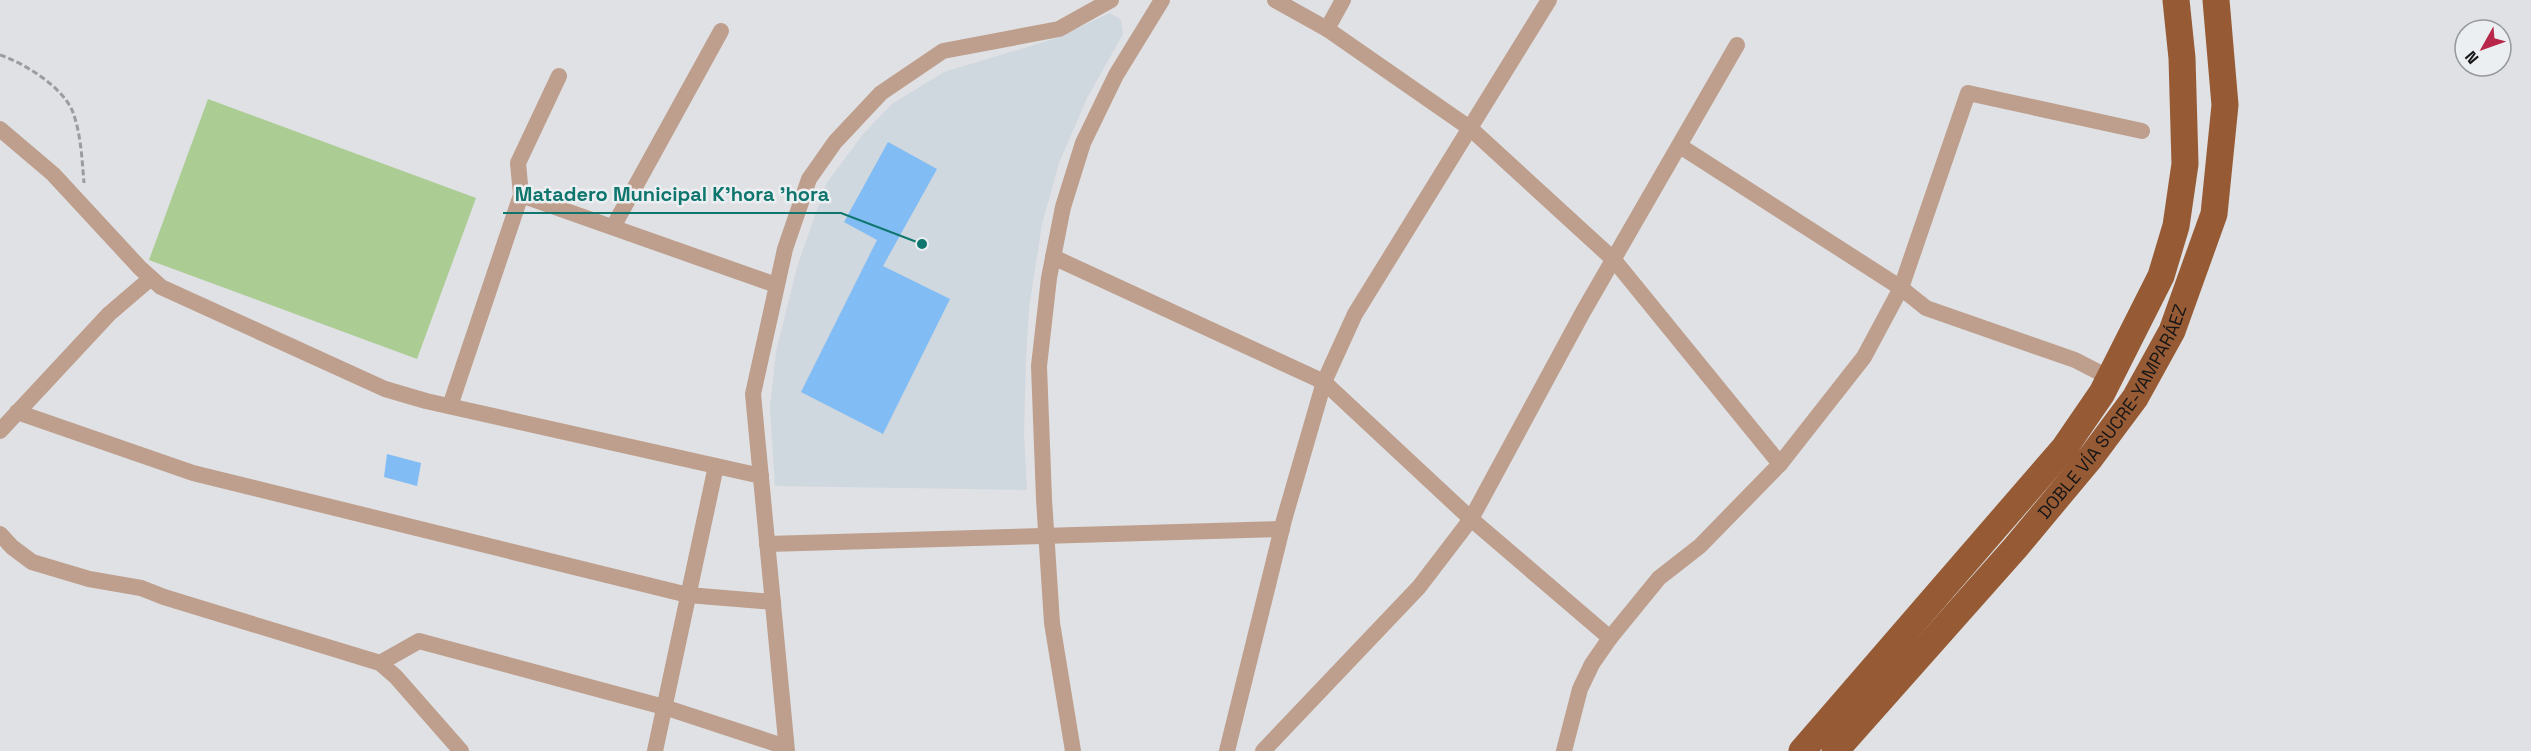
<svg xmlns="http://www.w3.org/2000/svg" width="2531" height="751" viewBox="0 0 2531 751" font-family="'Space Grotesk',sans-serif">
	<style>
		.built { fill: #cfd7df }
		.green { fill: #abcc93 }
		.building { fill: #81bcf4 }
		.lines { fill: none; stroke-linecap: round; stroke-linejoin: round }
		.path { stroke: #9a9c9e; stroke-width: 3; stroke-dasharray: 6 3; stroke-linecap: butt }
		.minor { stroke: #be9e8c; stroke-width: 16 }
		.trunk { stroke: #965a34; stroke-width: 27 }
		.labels { text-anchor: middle; stroke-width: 5; stroke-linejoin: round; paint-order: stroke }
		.street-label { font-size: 18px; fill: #161617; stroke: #eceff1 }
		.leader { fill: none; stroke: #0f766e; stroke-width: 2 }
		.callout-dot { fill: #0f766e; stroke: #eceff1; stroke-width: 2 }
		.callout-label { font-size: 20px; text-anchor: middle; font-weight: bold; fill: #0f766e; stroke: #eceff1; stroke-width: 5; stroke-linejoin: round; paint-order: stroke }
	</style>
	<rect width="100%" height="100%" fill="#dfe1e4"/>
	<path class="built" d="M1110 13 1121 20 1123 34 1087 98 1059 163 1042 224 1029 308 1026 357 1024 434 1027 490 775 486 770 408 776 352 798 264 826 184 864 133 892 104 944 72 1054 39Z"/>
	<path class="green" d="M208 99 476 198 417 359 149 260Z"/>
	<g class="building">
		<path d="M888 142 937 169 883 266 950 299 883 434 801 392 877 240 844 222Z"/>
		<path d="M387 454 421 463 417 486 384 477Z"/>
	</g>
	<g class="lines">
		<path class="path" d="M0 55C24 63 61 86 72 110 81 132 82 160 84 183"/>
		<g class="minor">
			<path d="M1275 0 1327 29 1471 129 1614 260 1780 464"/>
			<path d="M1327 29 1343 0"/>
			<path d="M0 129 53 174 140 268 161 287 385 389 426 401 761 476"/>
			<path d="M1680 146 1901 288 1926 308 2075 360 2110 378"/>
			<path d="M521 195 776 285"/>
			<path d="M613 227 721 31"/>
			<path d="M1053 257 1324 382 1471 519 1610 638"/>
			<path d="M450 406 521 195 518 163 559 76"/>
			<path d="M17 412 193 473 688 595 773 602"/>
			<path d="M0 431 109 314 151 278"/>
			<path d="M0 534 12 547 32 562 89 579 141 588 164 597 380 663 396 677 461 751"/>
			<path d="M767 544 1282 529"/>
			<path d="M380 663 419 641 664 707 786 747"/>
			<path d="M655 751 716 466"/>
			<path d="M787 751 753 394 785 249 809 179 835 142 881 93 943 51 1059 29 1111 0"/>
			<path d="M1073 751 1052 623 1044 499 1039 366 1049 278 1063 207 1083 143 1116 75 1162 0"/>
			<path d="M1227 751 1284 520 1324 382 1355 314 1549 0"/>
			<path d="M1263 751 1419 587 1471 519 1583 312 1737 45"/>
			<path d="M1564 751 1580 689 1592 664 1610 638 1659 578 1700 546 1780 464 1864 357 1901 288 1968 93 2142 131"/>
		</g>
		<g class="trunk">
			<path d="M1802 751 2065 447 2102 393 2161 276 2176 226 2185 164 2182 58 2176 0"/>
			<path id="s1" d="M1835 751 2016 547 2091 457 2135 398 2172 331 2214 214 2225 105 2216 0"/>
		</g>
	</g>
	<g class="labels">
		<g class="street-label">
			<text dy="6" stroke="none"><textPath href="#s1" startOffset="440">DOBLE VÍA SUCRE-YAMPARÁEZ</textPath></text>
		</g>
	</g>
	<path class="leader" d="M922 244L841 213H503"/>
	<circle class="callout-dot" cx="922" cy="244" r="6"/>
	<g class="callout-label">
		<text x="672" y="201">Matadero Municipal K'hora 'hora</text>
	</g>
	<g transform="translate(2483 48) rotate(230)"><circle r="28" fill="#eceff1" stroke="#96989a" stroke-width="1.5"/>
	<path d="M0-4.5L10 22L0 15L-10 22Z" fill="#b82749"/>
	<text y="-9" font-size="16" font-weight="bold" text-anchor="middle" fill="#161617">N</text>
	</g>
</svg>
